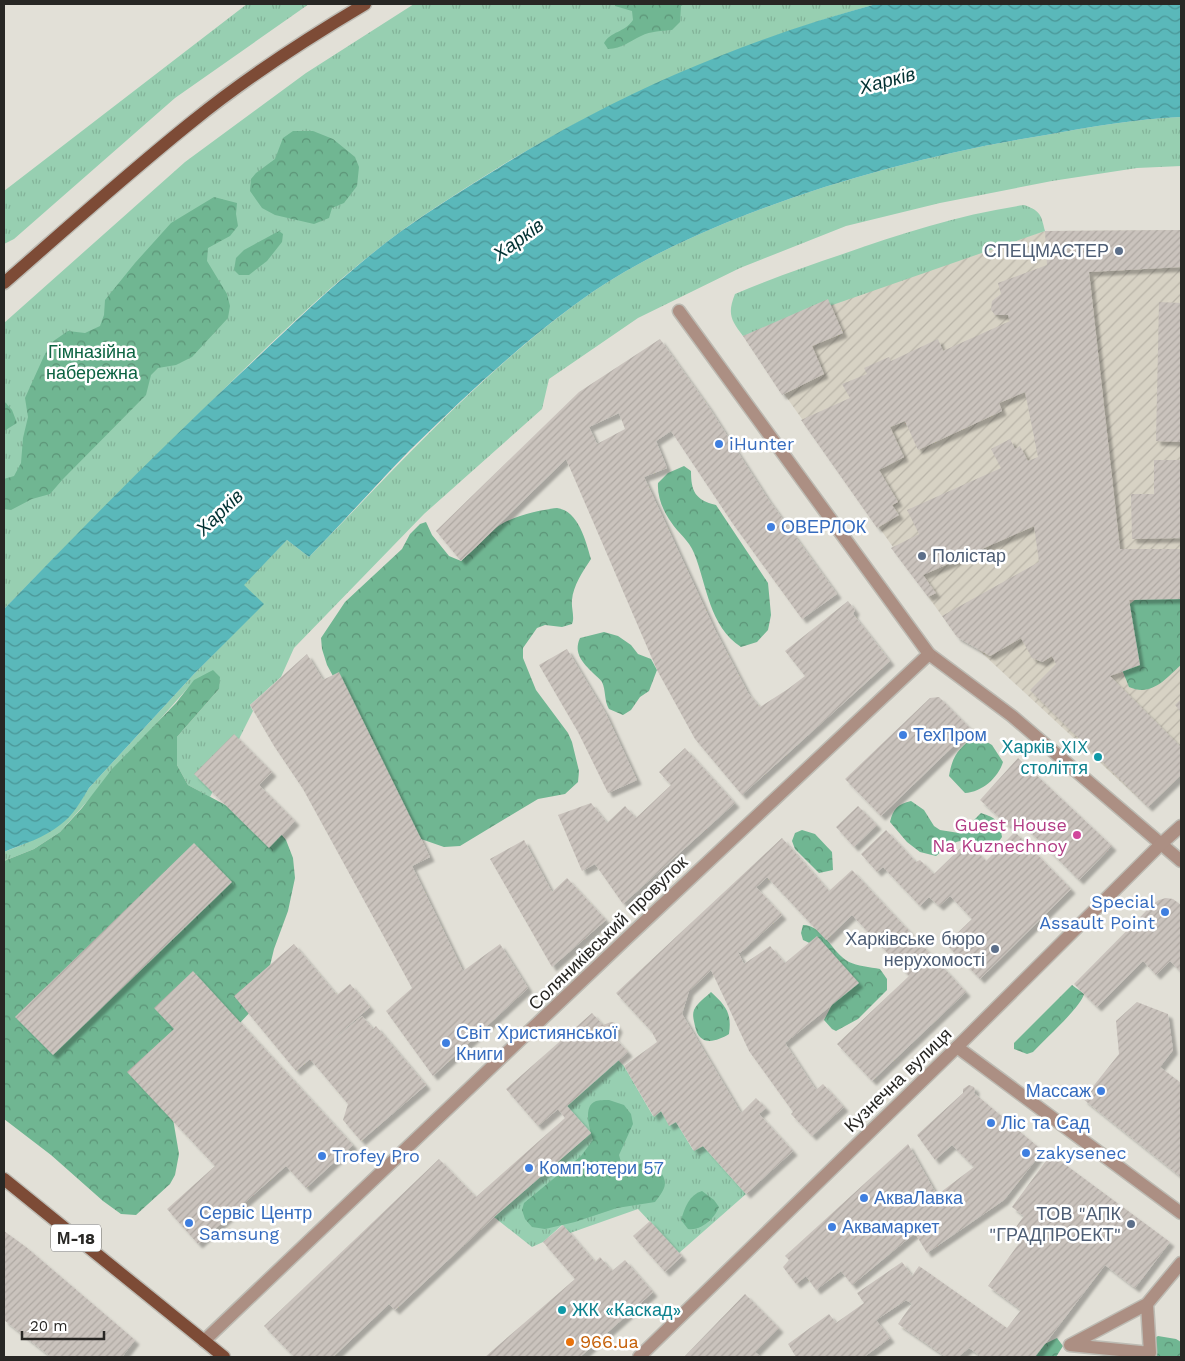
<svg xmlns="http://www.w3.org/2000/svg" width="1185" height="1361" viewBox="0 0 1185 1361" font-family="'Work Sans',sans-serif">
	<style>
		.industrial { fill: url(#industrial-furrows) }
		.grass { fill: url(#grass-tufts) }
		.forest { fill: url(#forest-crowns) }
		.water { fill: url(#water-waves) }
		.building { fill: url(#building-hatch); fill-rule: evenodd; filter: url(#shadow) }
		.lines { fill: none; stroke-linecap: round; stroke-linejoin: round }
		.minor-casing { stroke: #bdbbb3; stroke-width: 15 }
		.major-casing { stroke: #bdbbb3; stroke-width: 15 }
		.minor { stroke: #ac8f83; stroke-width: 12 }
		.major { stroke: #7d4b36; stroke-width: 12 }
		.service-dot { fill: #5c6f8a; stroke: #fff; stroke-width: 2 }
		.shop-dot { fill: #3f7fe0; stroke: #fff; stroke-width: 2 }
		.culture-dot { fill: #0f9aa8; stroke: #fff; stroke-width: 2 }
		.hotel-dot { fill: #d1479c; stroke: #fff; stroke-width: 2 }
		.food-dot { fill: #e8710a; stroke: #fff; stroke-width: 2 }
		.labels { text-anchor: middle; stroke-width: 5; stroke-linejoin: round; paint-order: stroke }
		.shield { fill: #fff; stroke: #686866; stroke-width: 1 }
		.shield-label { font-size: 16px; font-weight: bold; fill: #282724 }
		.service-label { font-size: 18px; fill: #4e5e75; stroke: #fff; text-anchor: end }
		.park-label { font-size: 18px; fill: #0c6442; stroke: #fff }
		.shop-label { font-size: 18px; fill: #366cbe; stroke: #fff; text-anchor: start }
		.culture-label { font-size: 18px; fill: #0d838f; stroke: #fff; text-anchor: end }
		.hotel-label { font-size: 18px; fill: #b23c85; stroke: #fff; text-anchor: end }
		.street-label { font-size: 18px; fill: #282724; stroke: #fff }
		.food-label { font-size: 18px; fill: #c56008; stroke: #fff; text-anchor: start }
		.water-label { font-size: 19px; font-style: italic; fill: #013132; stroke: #fff }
	</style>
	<defs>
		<pattern id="industrial-furrows" width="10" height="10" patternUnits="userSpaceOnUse" patternTransform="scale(1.25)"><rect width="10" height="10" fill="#d7d2c4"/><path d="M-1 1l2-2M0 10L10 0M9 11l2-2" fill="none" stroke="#b9b4a8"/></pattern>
		<pattern id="grass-tufts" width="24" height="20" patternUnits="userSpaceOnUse" patternTransform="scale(1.25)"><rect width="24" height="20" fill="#97cfb1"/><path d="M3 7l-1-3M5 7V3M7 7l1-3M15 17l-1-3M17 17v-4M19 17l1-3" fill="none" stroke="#82b298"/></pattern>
		<pattern id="forest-crowns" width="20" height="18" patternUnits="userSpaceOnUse" patternTransform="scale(1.25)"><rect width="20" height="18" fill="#70b692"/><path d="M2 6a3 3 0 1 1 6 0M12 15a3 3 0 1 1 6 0" fill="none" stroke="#5c9477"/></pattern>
		<pattern id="water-waves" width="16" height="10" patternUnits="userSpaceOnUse" patternTransform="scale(1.25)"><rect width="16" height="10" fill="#5ab8ba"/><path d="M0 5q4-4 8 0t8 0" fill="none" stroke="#4a9697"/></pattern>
		<pattern id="building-hatch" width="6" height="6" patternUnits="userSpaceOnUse" patternTransform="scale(1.25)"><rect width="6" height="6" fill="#cac3bd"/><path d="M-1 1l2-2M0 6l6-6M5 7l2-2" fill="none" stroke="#aea8a2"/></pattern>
		<filter id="shadow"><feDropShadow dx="4.5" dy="4.5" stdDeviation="1" flood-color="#0004"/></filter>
	</defs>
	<rect width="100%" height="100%" fill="#e2e0d7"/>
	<path class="industrial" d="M1181 230V775L1148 807 942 616 743 336 828 299 1045 231Z"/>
	<g class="grass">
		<path d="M247 4H309L175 98 14 239 4 244V191Z"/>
		<path d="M414 4H876C744 41 621 94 504 164 469 186 433 208 400 232 334 281 276 338 218 395 146 465 74 537 4 609V323L185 162 306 73Z"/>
		<path d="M1181 117V166L1137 168 1052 181 940 203 846 226 740 268 638 318 549 379 542 409 424 514 294 648 281 677 250 705 253 711 210 797 188 785 177 765V737L219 689 194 681 60 832 34 849 4 861V852L22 845 76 808 89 788 194 674 263 604 243 585 287 540 309 557C394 470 475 379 573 306 626 266 687 238 748 214 844 177 944 151 1046 135 1090 127 1136 119 1181 117Z"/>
		<path d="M1024 205C1041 211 1041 215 1045 231L743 336C731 320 727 314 735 294 770 279 807 266 843 254 902 233 962 214 1024 205Z"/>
		<path d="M618 1060 624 1066 653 1116 661 1111 676 1122 693 1150 703 1146 746 1194 679 1253 638 1209 570 1233 562 1225 543 1242 532 1247 494 1217 591 1133 567 1106Z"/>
	</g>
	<g class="forest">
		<path d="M615 4H684L681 6 680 22 672 30C662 31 651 31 641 36 628 42 623 48 608 49L604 43C611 31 624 33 633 20L632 11 615 6Z"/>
		<path d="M293 131H313L333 139 355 157 359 167 357 186 344 203 332 208 329 218 314 224 275 215 262 208 250 191 251 179 256 173 275 159 283 138Z"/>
		<path d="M214 197 237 203 236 214 238 226 230 236 208 248 207 261 227 294 230 306 228 318 192 357 176 365 158 368 151 375 146 395 63 479 50 494 32 499 11 510 4 509V479L14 476 21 463 23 438 28 417 25 398 44 356 52 342 68 331 85 333 100 326 104 315 105 300 135 263 171 223Z"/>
		<path d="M279 231 283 234 282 242 267 261 249 275H239L234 270 236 258 244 250Z"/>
		<path d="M4 401 12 410 17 423 4 431Z"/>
		<path d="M684 466 691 471C691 491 695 500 716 505L768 583 771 615 768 630 757 642 741 647C709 626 707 585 694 553 689 540 678 533 671 522 663 511 657 496 658 483L668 473Z"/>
		<path d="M557 508C579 511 586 542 591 559 583 571 573 586 572 600 571 608 575 617 572 624L562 627 545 625 537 628 523 648V658L536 690 568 733 572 742 579 771 578 782 565 794 538 799 460 846 444 847 421 839 327 665 322 649 321 638 345 602 402 549 410 534 420 524 426 522 432 535 449 556 461 561C473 551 483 540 495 529 508 517 539 510 557 508Z"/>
		<path d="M1181 548V665C1165 679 1152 697 1129 687L1115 652 1126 607 1165 576Z"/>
		<path d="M604 632 618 636 631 645 638 654 651 659 657 670 649 691 640 697 631 710 623 715 609 709C604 701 606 690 602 682 600 679 596 676 593 673 583 663 573 653 580 638Z"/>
		<path d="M213 670 220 677 219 689 177 737V765L188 785 231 808 273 825 286 840 293 858 295 878 288 911 274 949 268 974 253 1009 190 1076 172 1113 179 1154 175 1175 170 1184 136 1215 121 1214 103 1201 51 1155 4 1119V861L34 849 60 832 82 808 112 769 176 703 194 680Z"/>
		<path d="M975 735 992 745 1003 762C998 778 982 792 965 793L949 776C953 753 959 750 975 735Z"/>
		<path d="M911 801 924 810 934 826 940 830 959 833 966 832 972 822 981 813C996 818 1000 821 1002 837L995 847 988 850C963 836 957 838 936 856L920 852 907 842 890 822C893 809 898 804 911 801Z"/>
		<path d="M802 830 815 834 832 852 833 870 819 873 795 849 792 841 795 833Z"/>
		<path d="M803 925C823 925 832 953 849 962 857 966 870 967 880 969L887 979V990L858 1019 836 1031 832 1029 824 1020 845 980 816 946 803 940 801 933Z"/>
		<path d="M1072 985 1084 994C1081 1007 1044 1040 1033 1052L1027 1054 1014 1049V1043Z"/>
		<path d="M711 992C726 1006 732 1013 729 1034 716 1042 699 1047 695 1026 694 1021 692 1015 694 1010 697 1003 706 997 711 992Z"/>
		<path d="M609 1100 624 1105 631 1114 633 1124 619 1155 622 1166 653 1162C667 1179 670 1184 655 1202L617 1208 575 1222 545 1229 532 1227 525 1219 522 1210 524 1203 581 1156 593 1140C590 1130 582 1106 596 1101 599 1100 605 1100 609 1100Z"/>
		<path d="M702 1191 714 1200 719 1207C714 1219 701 1231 688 1229L681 1220C685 1207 689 1195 702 1191Z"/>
		<path d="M1158 1336 1176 1339 1181 1342V1357H1138L1143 1345Z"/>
		<path d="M1057 1338 1063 1346 1056 1357H1018Z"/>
	</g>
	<path class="water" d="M876 4H1181V117C1136 119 1090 127 1046 135 944 151 844 177 748 214 687 238 626 266 573 306 515 349 462 399 410 450 376 485 343 522 309 557L287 540 244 585 264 604 194 674 89 788C81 801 73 816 60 825 44 838 23 844 4 852V609C81 529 160 449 242 372 293 324 343 274 400 232 432 209 466 188 500 167 529 149 558 132 589 116 680 68 777 31 876 4Z"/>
	<g class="building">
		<path d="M1181 230V267L1089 272 1120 549H1181V599L1129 600 1140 665 1110 676 1181 747V775L1148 807 1030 690 1056 664 1052 656 1042 662 1032 658 1021 638 990 656 957 637 942 616 1039 562 1034 526 923 575 936 593 928 597 891 548 919 534 907 510 1001 468 991 449 1010 439 1015 449 1020 446 1028 461 1038 457 1025 392 999 403 1002 411 918 450 905 421 890 427 904 457 879 470 898 502 892 505 899 515 877 528 801 420 850 398 842 384 867 374 864 368 889 357 891 361 938 339 943 351 1010 321 1008 315H995L991 310 992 301 1001 294 998 283 1047 265 1045 231Z"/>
		<path d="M828 299 843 333 812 346 824 374 782 395 743 336Z"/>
		<path d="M1159 302 1181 303V442L1156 441Z"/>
		<path d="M660 339 708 406 768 499 837 594 802 619 733 524 671 431 656 441 667 468 644 477 714 628 748 693 760 707 788 689 805 676 785 651 848 601 855 610 853 614 890 661 742 795 695 739 657 670 566 459 461 561 436 531 579 392ZM619 413 625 429 597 444 589 427Z"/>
		<path d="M1154 460H1181V538L1132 539 1131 494H1154Z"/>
		<path d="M567 649 606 714 637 780 608 793 578 732 539 665Z"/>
		<path d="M307 654 323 680 339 672 430 857 412 866 463 971 500 944 528 988 433 1076 386 1011 412 988 303 789 274 746 250 705Z"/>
		<path d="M939 697 971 729 881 816 845 779 930 698Z"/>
		<path d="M1181 699V712L1175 705Z"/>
		<path d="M234 734 272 772 259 785 295 821 269 848 194 774Z"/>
		<path d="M685 748 735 803 623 904 595 864 582 871 558 815 591 803 607 823 625 806 636 818 671 785 659 772Z"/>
		<path d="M1018 758 1112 846 1079 880 1018 820 1010 827 980 800Z"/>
		<path d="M858 806 877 825 854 847 836 827Z"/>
		<path d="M886 830 916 862 920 860 934 874 967 842 986 861 1015 832 1071 889 980 979 946 944 972 919 950 896 939 906 929 897 920 906 883 867 877 872 861 854Z"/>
		<path d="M782 838 829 891 852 870 966 992 872 1081 837 1044 909 976 852 915 826 940 767 877 762 882 756 887 782 915 740 953 737 950 744 964 770 946 785 963 817 936 859 983 785 1043 816 1090 823 1084 844 1107 812 1136 791 1114 793 1112 749 1051 711 970 689 991 682 1014 741 1113 756 1098 766 1108 759 1114 793 1151 746 1194 703 1146 694 1151 676 1122 669 1126 661 1111 654 1117 624 1066 657 1042 652 1032 616 993Z"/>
		<path d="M524 840 552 892 567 878 606 920 552 967 490 859Z"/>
		<path d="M194 843 232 882 53 1055 15 1017Z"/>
		<path d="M1166 898 1173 899 1181 905V972L1170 961 1156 975 1143 961 1097 1007 1074 984 1153 904 1159 900Z"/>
		<path d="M294 944 337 995 350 984 370 1007 315 1055 362 1016 373 1029 376 1026 426 1085 361 1141 343 1120 348 1104 310 1059 296 1071 234 996Z"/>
		<path d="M193 971 353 1145 306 1188 286 1166 198 1244 167 1209 215 1166 127 1072 174 1029 154 1008Z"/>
		<path d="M1137 1002 1168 1014 1173 1050 1160 1067 1181 1083V1177L1083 1099 1119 1054 1116 1021Z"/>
		<path d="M592 1013 603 1025 611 1022 615 1023 618 1028 614 1037 628 1052 567 1106 591 1133 494 1217 395 1310 389 1304 333 1357H294L264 1326 439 1159 476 1197 565 1118 558 1109 538 1126 506 1089Z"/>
		<path d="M969 1085 974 1087 975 1090 974 1093 1043 1151 1004 1200 927 1253 915 1233 852 1285 841 1271 816 1290 806 1276 796 1284 783 1267 789 1260 785 1256 908 1144 937 1195 974 1167 952 1145 935 1160 917 1135 963 1093V1089Z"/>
		<path d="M1051 1154 1170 1242 1135 1288 1105 1265 1035 1357H982L969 1348 958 1357H946L898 1324 912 1304 906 1300 876 1320 890 1338 864 1357H796L788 1344 829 1314 836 1323 864 1303 857 1293 902 1262 912 1276 919 1266 1007 1328 1021 1310 988 1286 1023 1238 1013 1231 1024 1216 1012 1207Z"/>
		<path d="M650 1221 682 1256 665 1272 633 1236Z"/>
		<path d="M563 1225 595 1262 600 1257 612 1271 625 1260 653 1292 580 1357H485L575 1279 543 1242Z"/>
		<path d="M4 1231 26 1247 135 1340 122 1357H51L4 1320Z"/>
		<path d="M745 1294 779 1328 755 1352 761 1357H684Z"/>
	</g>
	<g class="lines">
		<defs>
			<g id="minor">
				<path d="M679 311 929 654 1012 716 1181 861"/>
				<path d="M957 1047 1181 1213"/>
				<path d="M1147 1304 1150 1353 1070 1345 1147 1304 1181 1263"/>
				<path d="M204 1341 626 939 929 654"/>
				<path d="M639 1357 957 1047 1161 844 1181 826"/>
			</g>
			<g id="major">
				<path d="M4 283C66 229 128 173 193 121 247 77 306 39 365 4"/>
				<path d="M4 1179 224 1357"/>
			</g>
		</defs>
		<use href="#minor" class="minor-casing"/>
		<use href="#major" class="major-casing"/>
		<use href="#minor" class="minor"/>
		<use href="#major" class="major"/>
	</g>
	<g class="service-dot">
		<circle cx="1119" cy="251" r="5"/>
		<circle cx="922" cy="556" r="5"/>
		<circle cx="995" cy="949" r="5"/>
		<circle cx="1131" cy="1224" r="5"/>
	</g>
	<g class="shop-dot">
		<circle cx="719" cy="444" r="5"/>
		<circle cx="771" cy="527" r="5"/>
		<circle cx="903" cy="735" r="5"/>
		<circle cx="1165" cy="912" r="5"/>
		<circle cx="446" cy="1043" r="5"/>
		<circle cx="1101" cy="1091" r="5"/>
		<circle cx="991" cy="1123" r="5"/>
		<circle cx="1026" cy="1153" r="5"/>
		<circle cx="322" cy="1156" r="5"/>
		<circle cx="529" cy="1168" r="5"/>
		<circle cx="864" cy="1198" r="5"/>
		<circle cx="189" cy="1223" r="5"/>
		<circle cx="832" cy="1227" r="5"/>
	</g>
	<g class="culture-dot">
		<circle cx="1098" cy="757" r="5"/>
		<circle cx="562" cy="1310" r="5"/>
	</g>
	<circle class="hotel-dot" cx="1077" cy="835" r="5"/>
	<circle class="food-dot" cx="570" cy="1342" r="5"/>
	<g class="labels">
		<rect class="shield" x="51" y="1224.5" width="50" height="27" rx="4"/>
		<g class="shield-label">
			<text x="76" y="1244">М-18</text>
		</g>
		<g class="service-label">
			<text x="1109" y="257">СПЕЦМАСТЕР</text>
			<text x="932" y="562" text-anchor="start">Полістар</text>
			<text x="985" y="945">Харківське бюро<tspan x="985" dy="21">нерухомості</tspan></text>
			<text x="1121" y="1220">ТОВ "АПК<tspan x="1121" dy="21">"ГРАДПРОЕКТ"</tspan></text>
		</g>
		<g class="park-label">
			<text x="92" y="358">Гімназійна<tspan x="92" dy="21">набережна</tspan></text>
		</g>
		<g class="shop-label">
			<text x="729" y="450">iHunter</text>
			<text x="781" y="533">ОВЕРЛОК</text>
			<text x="913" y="741">ТехПром</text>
			<text x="1155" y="908" text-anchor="end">Special<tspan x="1155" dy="21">Assault Point</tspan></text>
			<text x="456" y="1039">Світ Християнської<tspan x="456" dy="21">Книги</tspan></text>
			<text x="1091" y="1097" text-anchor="end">Массаж</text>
			<text x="1001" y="1129">Ліс та Сад</text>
			<text x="1036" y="1159">zakysenec</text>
			<text x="332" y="1162">Trofey Pro</text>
			<text x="539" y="1174">Комп'ютери 57</text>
			<text x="874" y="1204">АкваЛавка</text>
			<text x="199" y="1219">Сервіс Центр<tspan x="199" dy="21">Samsung</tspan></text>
			<text x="842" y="1233">Аквамаркет</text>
		</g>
		<g class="culture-label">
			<text x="1088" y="753">Харків XIX<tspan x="1088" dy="21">століття</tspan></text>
			<text x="572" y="1316" text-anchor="start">ЖК «Каскад»</text>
		</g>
		<g class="hotel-label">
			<text x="1067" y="831">Guest House<tspan x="1067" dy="21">Na Kuznechnoy</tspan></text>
		</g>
		<g class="street-label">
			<text transform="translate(608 933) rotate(-44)" y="6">Соляниківський провулок</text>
			<text transform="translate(898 1080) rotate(-44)" y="6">Кузнечна вулиця</text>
		</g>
		<g class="food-label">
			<text x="580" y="1348">966.ua</text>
		</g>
		<g class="water-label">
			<text transform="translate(887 80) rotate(-15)" y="7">Харків</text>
			<text transform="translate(518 239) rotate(-36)" y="7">Харків</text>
			<text transform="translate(219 512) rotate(-44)" y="7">Харків</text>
		</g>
	</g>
	<rect width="1185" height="1361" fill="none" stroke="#282724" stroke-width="10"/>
	<path d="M22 1331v8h82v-8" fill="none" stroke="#282724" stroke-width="2.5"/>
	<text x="30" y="1331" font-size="15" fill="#282724" stroke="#ffffff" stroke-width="4" paint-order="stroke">20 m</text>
</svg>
